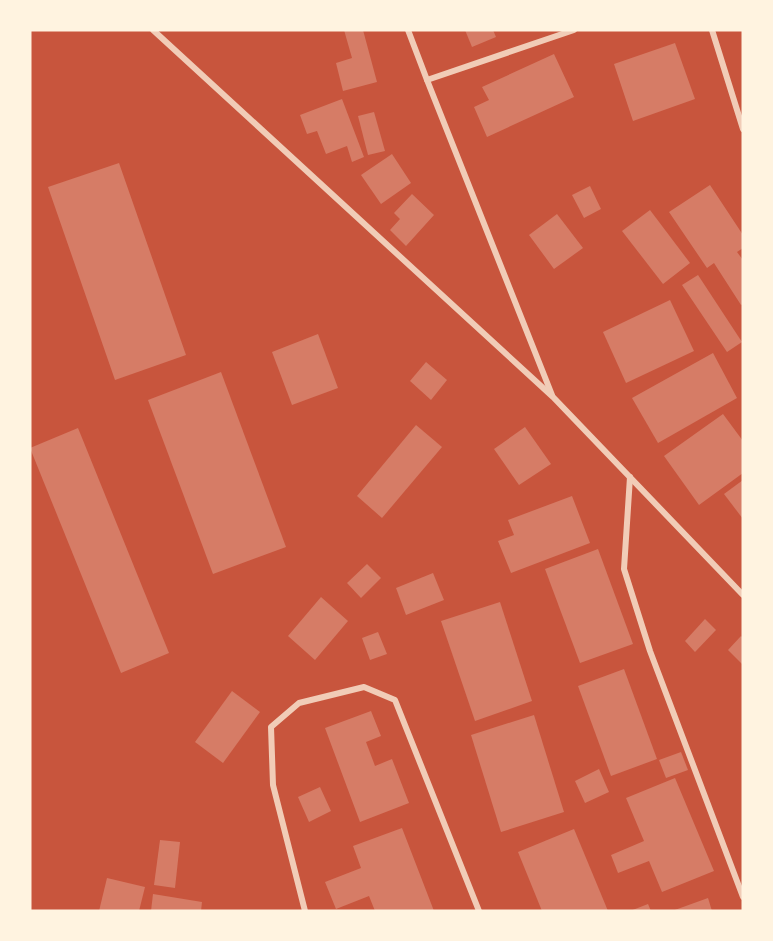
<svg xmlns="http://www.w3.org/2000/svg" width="773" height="941" viewBox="0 0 773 941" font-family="'Libre Baskerville',serif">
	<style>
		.building { fill: #d67c66 }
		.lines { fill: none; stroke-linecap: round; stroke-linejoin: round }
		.minor { stroke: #f1ccb7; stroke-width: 6 }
	</style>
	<rect width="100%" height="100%" fill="#c8553d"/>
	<g class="building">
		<path d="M344 30H363L377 82 343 91 336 63 352 58Z"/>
		<path d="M465 30H493L496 37 472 47Z"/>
		<path d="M675 43 695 99 633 121 614 64Z"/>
		<path d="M554 54 574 97 487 137 474 107 489 100 482 87Z"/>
		<path d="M342 99 364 157 352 162 347 146 326 154 317 131 307 134 300 115Z"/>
		<path d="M374 112 385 151 368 155 358 116Z"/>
		<path d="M392 154 411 183 381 204 361 175Z"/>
		<path d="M119 163 186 355 115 380 48 187Z"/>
		<path d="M710 185 743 235V248L737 252 743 260V304L741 305 714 263 707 268 669 212Z"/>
		<path d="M590 186 601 209 584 218 572 195Z"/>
		<path d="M412 194 434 215 406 246 390 230 400 219 394 213Z"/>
		<path d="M650 210 690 263 663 284 622 231Z"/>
		<path d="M557 214 583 248 554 269 529 235Z"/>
		<path d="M698 275 742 342 727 352 682 285Z"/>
		<path d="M670 300 694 351 626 383 603 332Z"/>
		<path d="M318 334 338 388 292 405 272 352Z"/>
		<path d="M713 353 737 398 658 443 632 398Z"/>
		<path d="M426 362 447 380 431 400 410 381Z"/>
		<path d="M221 372 286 547 213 574 148 400Z"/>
		<path d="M723 414 743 441V473L699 505 664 456Z"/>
		<path d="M416 425 442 447 382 518 357 496Z"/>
		<path d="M525 427 551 464 519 485 494 449Z"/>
		<path d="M78 428 169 653 121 673 30 448Z"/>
		<path d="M743 480V519L724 494Z"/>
		<path d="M572 496 590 543 511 573 498 541 514 535 508 520Z"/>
		<path d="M598 549 633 644 580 663 545 569Z"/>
		<path d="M367 564 381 578 361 598 347 583Z"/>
		<path d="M433 573 444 600 406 615 396 588Z"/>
		<path d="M321 597 348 621 315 660 288 636Z"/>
		<path d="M500 602 532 701 475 721 441 621Z"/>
		<path d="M705 619 716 630 695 652 685 641Z"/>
		<path d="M378 632 387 654 370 660 362 638Z"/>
		<path d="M741 636 743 638V665L728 650Z"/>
		<path d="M624 669 657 759 611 776 578 686Z"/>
		<path d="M232 691 260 712 223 763 195 742Z"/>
		<path d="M371 711 381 736 366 742 375 766 392 759 409 803 360 822 325 728Z"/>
		<path d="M534 715 564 812 501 832 471 735Z"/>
		<path d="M681 752 688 770 666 778 659 760Z"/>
		<path d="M599 769 609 792 585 803 575 781Z"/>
		<path d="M675 778 714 871 662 892 649 861 618 873 611 855 644 841 626 798Z"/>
		<path d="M320 787 331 811 309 822 298 797Z"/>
		<path d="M402 828 434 911H375L369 896 336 909 325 882 361 868 353 846Z"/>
		<path d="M574 829 608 911H542L518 852Z"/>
		<path d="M160 840 180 842 175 888 154 885Z"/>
		<path d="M107 878 145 887 139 911H99Z"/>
		<path d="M153 894 202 902 201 911H151Z"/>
		<path d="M708 898 712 911H672Z"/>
		<path d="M648 904 651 911H630Z"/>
	</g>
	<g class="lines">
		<g class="minor">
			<path d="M153 30 553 397 743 595"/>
			<path d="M408 30 427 80 552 395"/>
			<path d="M712 30 743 129"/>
			<path d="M427 80 574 30"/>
			<path d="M630 477 624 569 650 651 743 897"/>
			<path d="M305 911 273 785 271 727 299 703 364 687 395 700 479 911"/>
		</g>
	</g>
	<rect width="773" height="941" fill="none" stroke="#fff3e0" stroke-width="63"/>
</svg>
